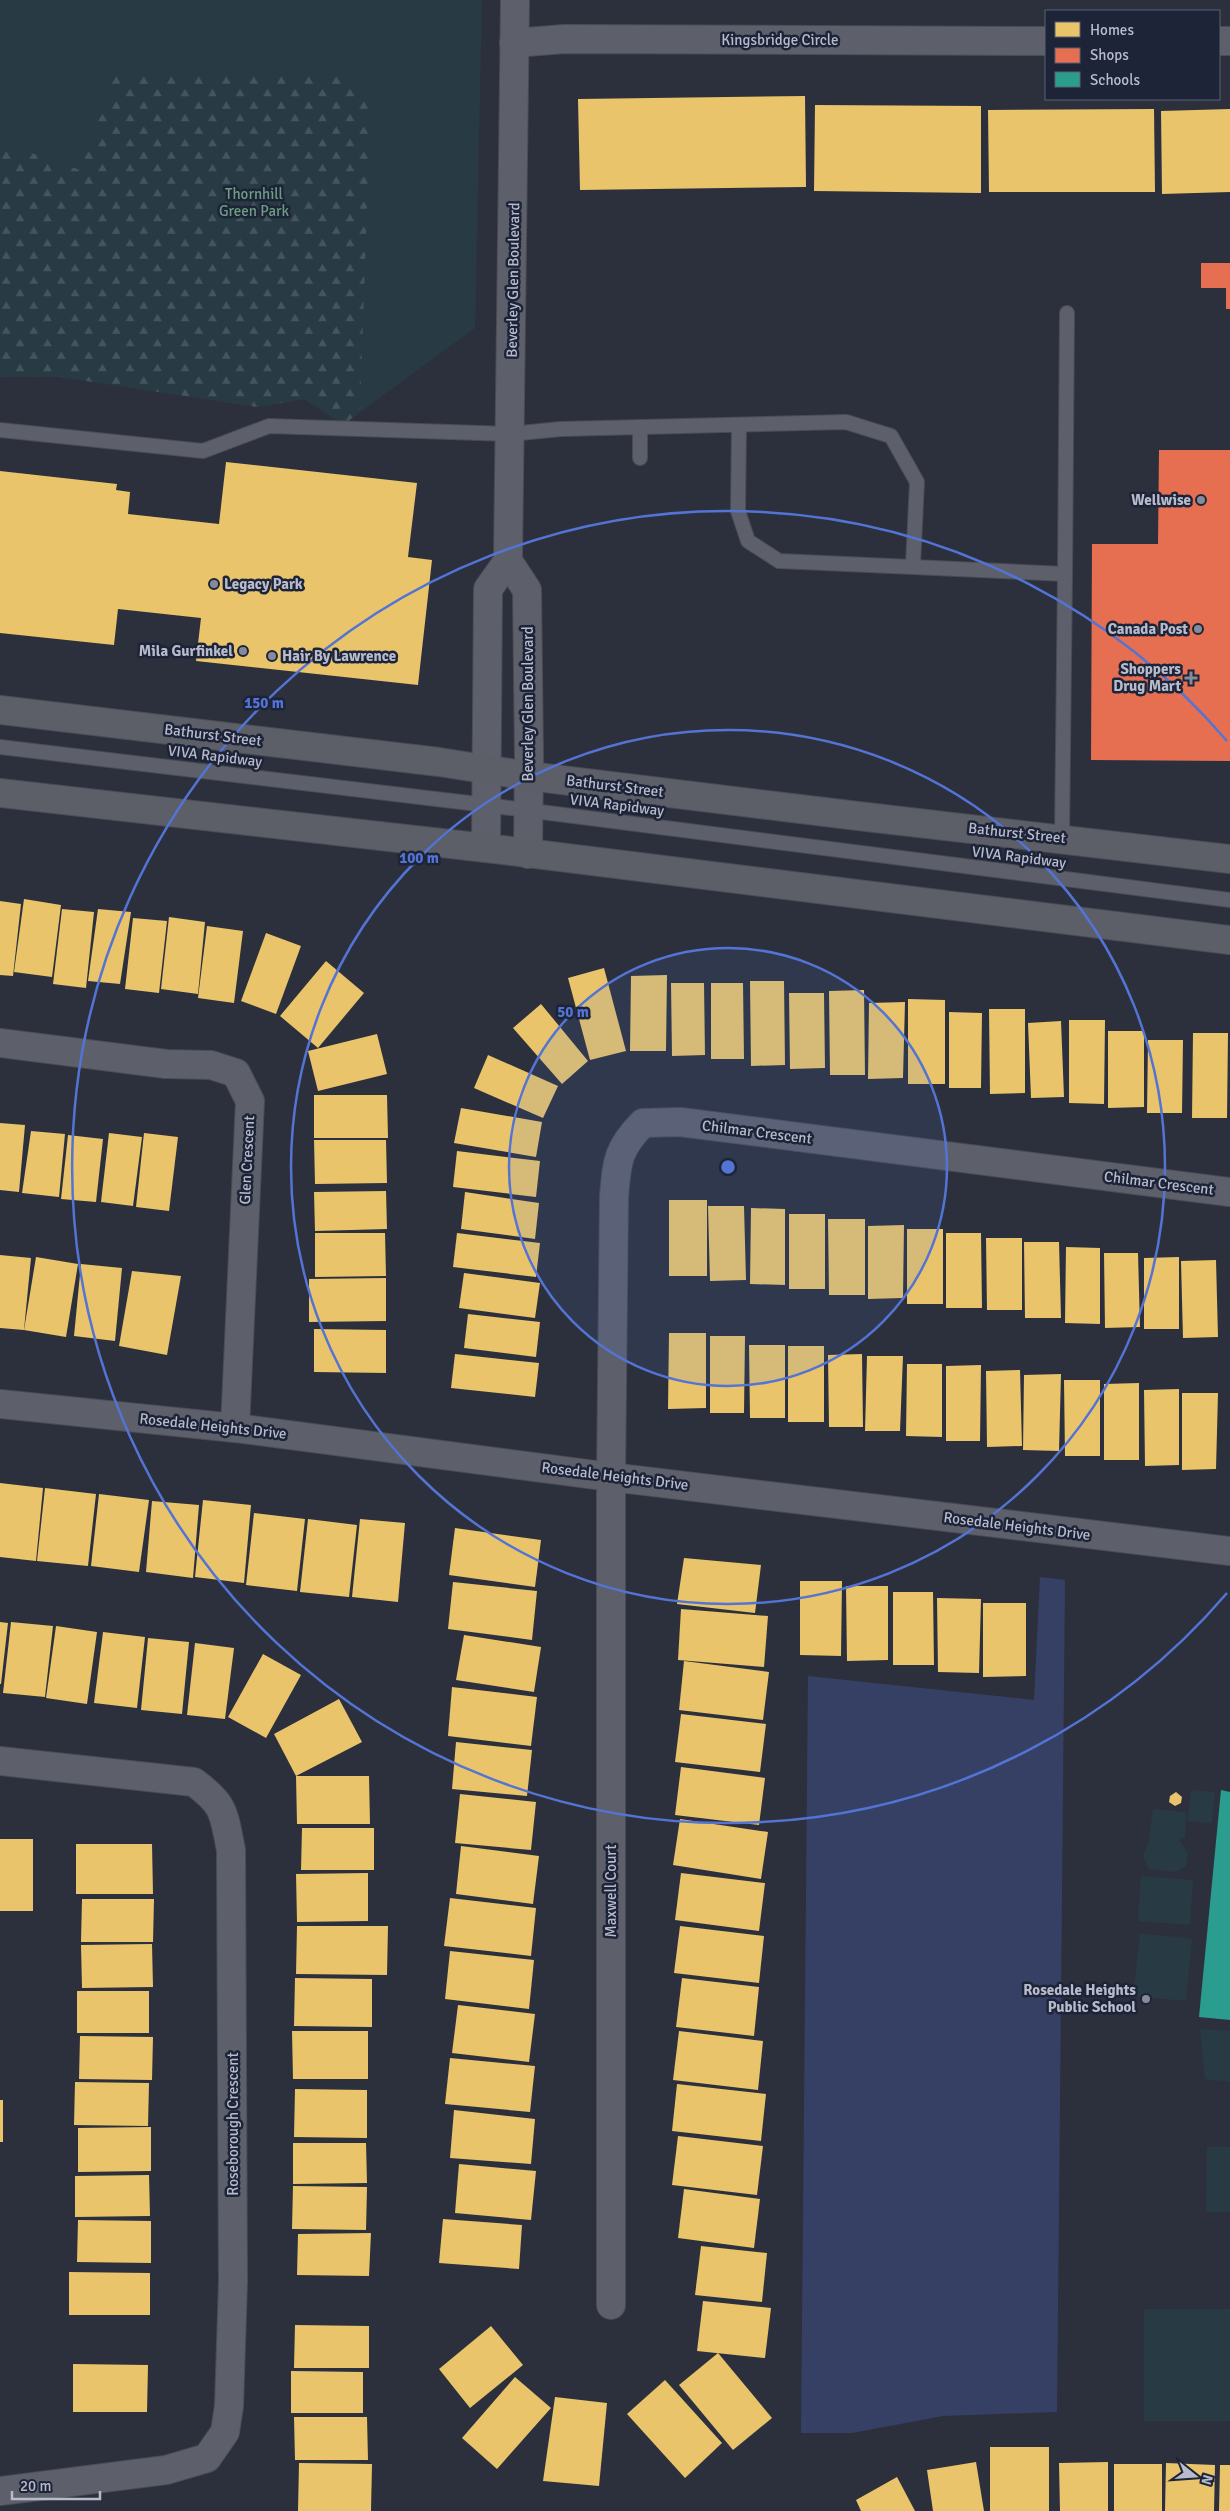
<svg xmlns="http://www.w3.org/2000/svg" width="1230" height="2511" viewBox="0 0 1230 2511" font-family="Signika,sans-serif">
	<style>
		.green { fill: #283a43 }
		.forest { fill: url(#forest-firs) }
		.water { fill: #364065 }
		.homes { fill: #e9c46a }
		.shops { fill: #e76f51 }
		.schools { fill: #2a9d8f }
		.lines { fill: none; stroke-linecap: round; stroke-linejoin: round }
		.service-casing { stroke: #494c55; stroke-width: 16 }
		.minor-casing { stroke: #494c55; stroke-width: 30 }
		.tertiary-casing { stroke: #494c55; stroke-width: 30 }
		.secondary-casing { stroke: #494c55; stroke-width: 30 }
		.service { stroke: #5d606a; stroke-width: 14 }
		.minor { stroke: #5d606a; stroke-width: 28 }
		.tertiary { stroke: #5d606a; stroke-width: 28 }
		.secondary { stroke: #5c5e68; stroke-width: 28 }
		.ring { fill: none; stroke: #5374d4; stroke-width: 2.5 }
		.poi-dot { fill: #868a9a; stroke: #1e2438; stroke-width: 2 }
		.labels { text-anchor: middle; stroke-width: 5; stroke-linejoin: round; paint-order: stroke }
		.street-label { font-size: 15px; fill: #b7bbcc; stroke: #1e2438 }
		.park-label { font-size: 15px; fill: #6d9e81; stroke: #1e2438 }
		.poi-label { font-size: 15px; font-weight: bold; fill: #b7bbcc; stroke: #1e2438; text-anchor: end }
		.centre { fill: #5374d4; stroke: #1e2438; stroke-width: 2.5 }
		.ring-label { font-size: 15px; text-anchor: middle; font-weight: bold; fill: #5374d4; stroke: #1e2438; stroke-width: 5; stroke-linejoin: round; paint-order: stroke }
	</style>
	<defs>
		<pattern id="forest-firs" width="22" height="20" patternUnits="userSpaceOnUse" patternTransform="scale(1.25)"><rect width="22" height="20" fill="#283a43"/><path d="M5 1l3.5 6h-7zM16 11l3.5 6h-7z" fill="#45555d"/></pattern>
	</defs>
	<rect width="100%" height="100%" fill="#2c303c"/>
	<g class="green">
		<path d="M0 0H482L475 328 344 424 304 399 257 407 60 377H0Z"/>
		<path d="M1191 1790 1215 1792 1212 1823 1188 1821Z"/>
		<path d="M1153 1809 1186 1812 1185 1837 1179 1840 1188 1853 1186 1866 1176 1872 1149 1869 1143 1856 1149 1841Z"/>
		<path d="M1141 1876 1193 1880 1190 1925 1138 1921Z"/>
		<path d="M1140 1933 1192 1939 1186 2001 1133 1996Z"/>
		<path d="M1200 2029 1230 2031V2082L1205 2079Z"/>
		<path d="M1207 2147H1230V2212H1206Z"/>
		<rect x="1144" y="2309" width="86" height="112"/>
	</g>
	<path class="forest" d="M114 72 328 73 371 92 360 412 344 424 304 399 257 407 60 377H0V142L80 170Z"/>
	<path class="water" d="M1040 1577 1065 1580 1057 2412 943 2416 852 2433H801L808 1676 1034 1700Z"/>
	<g class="homes">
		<path d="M805 96 806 187 580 190 578 99Z"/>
		<path d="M815 105 981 106V193L814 191Z"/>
		<path d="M1154 109 1155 192H989L988 110Z"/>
		<path d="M1230 109V192L1162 194 1161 111Z"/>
		<path d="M226 462 417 483 408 557 432 560 418 685 196 661 201 618 118 609 114 645 0 633V471L117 484 116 490 130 492 128 514 219 524Z"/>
		<path d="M24 899 61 905 52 977 14 972Z"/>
		<path d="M0 901 21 904 13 976 0 975Z"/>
		<path d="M62 909 94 912 86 988 53 984Z"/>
		<path d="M98 909 131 912 120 984 88 981Z"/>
		<path d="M169 917 205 922 198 994 161 989Z"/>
		<path d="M133 918 167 921 159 993 125 989Z"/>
		<path d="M207 926 243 931 234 1003 198 998Z"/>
		<path d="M266 933 301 946 276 1014 241 1001Z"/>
		<path d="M326 961 364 993 318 1048 280 1016Z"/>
		<path d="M604 968 626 1051 590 1060 568 978Z"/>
		<path d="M667 975 666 1051H630L631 976Z"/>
		<path d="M750 981H784L785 1065 751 1066Z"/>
		<path d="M671 983H704L705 1055 672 1056Z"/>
		<path d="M711 983H743L744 1059H711Z"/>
		<path d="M864 990 865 1075H830L829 991Z"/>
		<path d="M789 993H824L825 1068 790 1069Z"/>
		<path d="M908 999 945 1000V1084H908Z"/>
		<path d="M905 1002 903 1078 868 1079 869 1003Z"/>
		<path d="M541 1004 588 1061 562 1084 513 1028Z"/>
		<path d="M989 1009H1025V1093L990 1094Z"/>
		<path d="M949 1012 982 1013 981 1088H949Z"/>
		<path d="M1069 1020H1105L1104 1104 1069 1103Z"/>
		<path d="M1061 1021 1064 1097 1031 1098 1028 1023Z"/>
		<path d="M1108 1031H1144V1107L1108 1108Z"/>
		<path d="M1193 1033H1228L1227 1118H1192Z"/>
		<path d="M377 1034 387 1074 318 1091 308 1051Z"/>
		<path d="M1148 1040H1183L1182 1113H1147Z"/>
		<path d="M488 1055 558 1086 543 1118 474 1088Z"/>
		<path d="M314 1095H387L388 1138H314Z"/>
		<path d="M461 1108 542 1122 536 1157 454 1143Z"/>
		<path d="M0 1123 25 1125 19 1192 0 1190Z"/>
		<path d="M31 1131 65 1134 59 1197 22 1193Z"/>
		<path d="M109 1133 142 1137 133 1206 101 1202Z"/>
		<path d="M144 1133 178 1137 169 1211 136 1207Z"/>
		<path d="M68 1135 103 1139 96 1202 61 1199Z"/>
		<path d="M314 1140H386L387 1183 315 1184Z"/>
		<path d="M457 1151 540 1161 536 1197 453 1187Z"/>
		<path d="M386 1191 387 1229 315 1231 314 1192Z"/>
		<path d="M465 1192 539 1203 535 1239 461 1229Z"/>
		<rect x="669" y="1200" width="38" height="76"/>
		<path d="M708 1206H744L746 1280 710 1281Z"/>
		<path d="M751 1208 785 1209V1285L750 1284Z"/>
		<rect x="789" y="1214" width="36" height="75"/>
		<path d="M828 1219H865V1295H829Z"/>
		<path d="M904 1225 903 1298 868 1299V1226Z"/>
		<rect x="907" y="1229" width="36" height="75"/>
		<path d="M315 1233H385L386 1276 315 1277Z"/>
		<path d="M457 1233 540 1243 536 1277 453 1267Z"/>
		<path d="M946 1233H981L982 1308H946Z"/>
		<path d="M986 1238H1022V1310H987Z"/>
		<path d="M1024 1242H1059L1061 1318H1025Z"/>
		<path d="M1066 1247 1100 1248V1324L1065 1323Z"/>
		<path d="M1104 1253H1138L1140 1327 1105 1328Z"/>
		<path d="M0 1255 31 1258 24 1330 0 1328Z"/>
		<path d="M36 1257 78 1264 66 1337 24 1330Z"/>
		<path d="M1179 1257V1329H1144V1258Z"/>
		<path d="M1216 1260 1218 1337 1183 1338 1181 1261Z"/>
		<path d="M81 1264 122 1268 115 1341 74 1336Z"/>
		<path d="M132 1271 181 1276 167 1355 119 1346Z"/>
		<path d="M464 1273 540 1283 535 1318 459 1308Z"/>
		<path d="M386 1278V1321L309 1322V1279Z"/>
		<path d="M468 1314 540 1322 536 1357 464 1348Z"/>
		<path d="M314 1329 386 1330V1373L314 1372Z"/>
		<path d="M669 1333H706V1408L668 1409Z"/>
		<path d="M710 1336H745L744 1413H710Z"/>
		<path d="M749 1345H785V1418H750Z"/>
		<rect x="788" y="1346" width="36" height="76"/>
		<path d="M455 1354 539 1363 535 1397 451 1388Z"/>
		<path d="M862 1354 863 1427H829L828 1355Z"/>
		<path d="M867 1356H903L900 1431H865Z"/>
		<path d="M907 1364H942V1437L906 1436Z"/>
		<path d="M981 1365 980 1441H946V1366Z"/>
		<path d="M1020 1370 1022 1446 987 1447 986 1371Z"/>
		<path d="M1061 1374 1059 1451 1023 1450 1024 1375Z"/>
		<path d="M1064 1380H1100V1456H1065Z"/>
		<path d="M1139 1383V1460H1104V1384Z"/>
		<path d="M1179 1389V1465L1145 1466 1144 1390Z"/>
		<path d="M1182 1393H1218L1216 1469 1182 1470Z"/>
		<path d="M0 1483 43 1488 36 1561 0 1557Z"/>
		<path d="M45 1488 96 1494 88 1566 37 1561Z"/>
		<path d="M99 1494 149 1500 139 1572 91 1566Z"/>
		<path d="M203 1500 251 1505 244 1583 195 1577Z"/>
		<path d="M152 1501 199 1505 193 1578 146 1572Z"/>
		<path d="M254 1513 305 1519 297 1591 246 1585Z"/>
		<path d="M308 1519 357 1525 349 1597 300 1592Z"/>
		<path d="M360 1519 405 1523 398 1602 352 1597Z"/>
		<path d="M455 1528 541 1540 535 1587 449 1575Z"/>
		<path d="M684 1558 761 1565 755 1613 677 1604Z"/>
		<path d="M800 1581H842L841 1656 800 1655Z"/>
		<path d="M453 1582 537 1591 532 1640 448 1629Z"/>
		<path d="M846 1586H888V1660L847 1661Z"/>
		<path d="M893 1592H933L934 1665H893Z"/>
		<path d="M937 1598 981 1599 979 1673 938 1672Z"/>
		<path d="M983 1603H1026V1676L983 1677Z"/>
		<path d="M681 1609 768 1616 764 1667 678 1660Z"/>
		<path d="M0 1622 8 1623 1 1684H0Z"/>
		<path d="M11 1622 53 1626 45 1697 3 1693Z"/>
		<path d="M56 1626 97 1632 87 1704 46 1698Z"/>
		<path d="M103 1632 145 1637 137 1708 94 1703Z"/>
		<path d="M464 1635 541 1647 534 1692 456 1680Z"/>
		<path d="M148 1638 189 1642 182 1714 141 1710Z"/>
		<path d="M195 1643 234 1648 225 1719 187 1715Z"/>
		<path d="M263 1654 301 1675 266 1738 228 1717Z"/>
		<path d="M684 1661 769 1672 763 1720 679 1710Z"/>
		<path d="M452 1687 537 1697 531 1746 448 1736Z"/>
		<path d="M339 1699 362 1742 296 1776 274 1734Z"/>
		<path d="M681 1714 766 1724 760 1772 675 1762Z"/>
		<path d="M456 1742 532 1750 527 1796 452 1789Z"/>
		<path d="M681 1767 765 1778 759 1825 675 1815Z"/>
		<path d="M296 1776H369L370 1824H297Z"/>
		<path d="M1176 1792 1182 1797 1181 1803 1175 1806 1169 1802 1170 1796Z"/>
		<path d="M460 1794 536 1802 531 1850 455 1843Z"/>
		<path d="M680 1819 768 1832 761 1879 673 1865Z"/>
		<path d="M302 1828H374V1870H301Z"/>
		<rect x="0" y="1839" width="33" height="72"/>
		<path d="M76 1844H152L153 1894H76Z"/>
		<path d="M461 1846 539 1856 533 1904 456 1894Z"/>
		<path d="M368 1873V1921L297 1922 296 1874Z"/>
		<path d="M681 1873 765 1883 759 1931 675 1920Z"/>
		<path d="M450 1898 536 1908 531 1956 444 1946Z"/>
		<path d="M82 1899H154L153 1942H81Z"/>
		<path d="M297 1926H388L387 1975 296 1974Z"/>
		<path d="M680 1926 764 1936 759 1983 674 1973Z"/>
		<path d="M152 1944 153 1987 82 1988 81 1945Z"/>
		<path d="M450 1951 534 1960 529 2009 445 1999Z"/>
		<path d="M295 1978 372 1979V2027L294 2026Z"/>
		<path d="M682 1978 759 1987 754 2036 676 2027Z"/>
		<rect x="77" y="1991" width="72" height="42"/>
		<path d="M458 2005 535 2014 529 2062 452 2053Z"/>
		<path d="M292 2031H368V2079H293Z"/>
		<path d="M679 2031 763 2041 758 2090 673 2080Z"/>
		<path d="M80 2036 153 2037 152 2080 79 2079Z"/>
		<path d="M450 2058 535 2066 530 2112 445 2104Z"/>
		<path d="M75 2082 149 2083 148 2126 74 2125Z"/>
		<path d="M677 2084 766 2094 761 2141 672 2131Z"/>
		<path d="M295 2089 367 2090V2138L294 2137Z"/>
		<rect x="0" y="2100" width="3" height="42"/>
		<path d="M454 2110 535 2119 531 2164 450 2158Z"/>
		<path d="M151 2127V2171L78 2172V2128Z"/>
		<path d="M678 2136 763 2146 757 2195 672 2185Z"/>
		<path d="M293 2143H366L367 2183 293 2184Z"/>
		<path d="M459 2164 536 2171 531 2220 455 2213Z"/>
		<path d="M149 2175 150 2216 75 2217V2176Z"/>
		<path d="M293 2186 367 2187 366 2230 292 2229Z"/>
		<path d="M684 2189 760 2199 754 2248 678 2238Z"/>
		<path d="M443 2219 522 2225 519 2269 439 2263Z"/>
		<path d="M78 2220 151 2221V2263L77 2262Z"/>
		<path d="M371 2233 369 2276 297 2275 298 2234Z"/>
		<path d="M701 2246 767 2253 762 2302 695 2295Z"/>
		<path d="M69 2272 150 2273V2315H69Z"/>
		<path d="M703 2301 771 2308 765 2358 697 2351Z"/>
		<path d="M295 2325 369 2326V2368H294Z"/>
		<path d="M491 2326 523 2365 470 2408 439 2369Z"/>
		<path d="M718 2353 772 2418 733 2450 679 2385Z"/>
		<path d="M73 2364 148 2365 147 2412H73Z"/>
		<path d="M291 2371 363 2372V2413H291Z"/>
		<path d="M515 2377 551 2408 497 2469 462 2438Z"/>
		<path d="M665 2380 722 2443 685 2478 627 2414Z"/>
		<path d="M555 2397 607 2403 599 2486 543 2481Z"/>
		<path d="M294 2417H367L368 2460H295Z"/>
		<rect x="990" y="2447" width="59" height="64"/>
		<path d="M976 2462 984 2511H933L927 2470Z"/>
		<path d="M1108 2462V2511H1060L1059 2463Z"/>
		<path d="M299 2463 372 2464 371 2511H298Z"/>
		<path d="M1166 2463 1215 2465 1214 2511H1165Z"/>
		<rect x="1114" y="2464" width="48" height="47"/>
		<path d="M1220 2465H1230V2511H1219Z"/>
		<path d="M897 2477 915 2511H861L856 2500Z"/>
	</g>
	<g class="shops">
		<path d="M1201 263H1230V309H1226V288H1201Z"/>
		<path d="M1159 450H1230V761L1091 760 1092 544H1158Z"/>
	</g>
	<path class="schools" d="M1221 1790 1230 1792V2020L1199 2017Z"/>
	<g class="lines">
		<defs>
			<g id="service">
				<path d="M739 425 738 511 748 541 779 561 1065 574 1062 838"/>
				<path d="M0 430 203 451 269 426 510 434 561 429 846 422 891 436 917 482 913 565"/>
				<path d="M640 458V427"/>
				<path d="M1065 574 1067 313"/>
				<path d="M0 747 486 805 1230 900"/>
			</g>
			<g id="minor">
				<path d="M1219 41H1230"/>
				<path d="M514 43 564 39 1046 41"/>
				<path d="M0 1043 166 1064 211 1065 236 1073 250 1101 235 1428"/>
				<path d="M0 1404 235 1428 611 1477 1230 1551"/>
				<path d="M0 1761 194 1782C226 1806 223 1812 231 1850L233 2282 229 2406 225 2432 207 2458 166 2470 0 2491"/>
				<path d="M611 2305V1477L614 1197C617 1162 617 1149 643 1123L680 1122 1230 1192"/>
			</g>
			<g id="tertiary">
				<path d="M515 0 508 561 527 590 529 758 528 854"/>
				<path d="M486 848 488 589 508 561"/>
			</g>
			<g id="secondary">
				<path d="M0 710 439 762 529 776 858 816 1230 859"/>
				<path d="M0 793 486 848 1230 940"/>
			</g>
		</defs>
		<use href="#service" class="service-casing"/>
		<use href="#minor" class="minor-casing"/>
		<use href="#tertiary" class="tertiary-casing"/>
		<use href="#secondary" class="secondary-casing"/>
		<use href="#service" class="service"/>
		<use href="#minor" class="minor"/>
		<use href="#tertiary" class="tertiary"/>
		<use href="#secondary" class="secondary"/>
	</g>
	<circle cx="728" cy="1167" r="219" fill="#5374d4" fill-opacity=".12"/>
	<g class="ring">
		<circle cx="728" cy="1167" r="219"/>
		<circle cx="728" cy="1167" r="437"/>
		<path d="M1227 1593A656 656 0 1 1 1227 741"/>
	</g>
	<g class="poi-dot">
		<circle cx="1201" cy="500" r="5"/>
		<circle cx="214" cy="584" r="5"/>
		<circle cx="1198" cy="629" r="5"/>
		<circle cx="243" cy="651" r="5"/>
		<circle cx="272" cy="656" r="5"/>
		<path d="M1188.5 670.5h5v5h5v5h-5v5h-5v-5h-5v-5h5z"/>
		<circle cx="1146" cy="1999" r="5"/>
	</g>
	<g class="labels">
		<g class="street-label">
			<text x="780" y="45">Kingsbridge Circle</text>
			<text transform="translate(513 280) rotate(-89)" y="5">Beverley Glen Boulevard</text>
			<text transform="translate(528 704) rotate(-90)" y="5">Beverley Glen Boulevard</text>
			<text transform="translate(213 735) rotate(7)" y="5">Bathurst Street</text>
			<text transform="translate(215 756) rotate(7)" y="5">VIVA Rapidway</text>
			<text transform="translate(615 786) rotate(7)" y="5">Bathurst Street</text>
			<text transform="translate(617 805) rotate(7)" y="5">VIVA Rapidway</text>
			<text transform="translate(1017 833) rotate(6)" y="5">Bathurst Street</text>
			<text transform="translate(1019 857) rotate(7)" y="5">VIVA Rapidway</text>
			<text transform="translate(757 1132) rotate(7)" y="5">Chilmar Crescent</text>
			<text transform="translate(247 1160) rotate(-87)" y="5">Glen Crescent</text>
			<text transform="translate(1159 1183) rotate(7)" y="5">Chilmar Crescent</text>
			<text transform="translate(213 1426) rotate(6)" y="5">Rosedale Heights Drive</text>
			<text transform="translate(615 1476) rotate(7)" y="5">Rosedale Heights Drive</text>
			<text transform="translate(1017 1526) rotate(7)" y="5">Rosedale Heights Drive</text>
			<text transform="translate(611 1891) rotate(-90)" y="5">Maxwell Court</text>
			<text transform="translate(233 2124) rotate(-90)" y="5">Roseborough Crescent</text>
		</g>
		<g class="park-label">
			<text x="254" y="199">Thornhill<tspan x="254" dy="17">Green Park</tspan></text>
		</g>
		<g class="poi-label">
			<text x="1191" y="505">Wellwise</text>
			<text x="224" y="589" text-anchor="start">Legacy Park</text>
			<text x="1188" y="634">Canada Post</text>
			<text x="233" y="656">Mila Gurfinkel</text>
			<text x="282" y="661" text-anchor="start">Hair By Lawrence</text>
			<text x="1181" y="674">Shoppers<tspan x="1181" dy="17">Drug Mart</tspan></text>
			<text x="1136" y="1995">Rosedale Heights<tspan x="1136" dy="17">Public School</tspan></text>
		</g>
	</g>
	<circle cx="728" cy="1167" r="8" class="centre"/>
	<g class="ring-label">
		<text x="264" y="708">150 m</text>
		<text x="419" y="863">100 m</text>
		<text x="573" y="1017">50 m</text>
	</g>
	<rect x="1045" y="10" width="175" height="90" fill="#1e2438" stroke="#5b6073"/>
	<rect x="1055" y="22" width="25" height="15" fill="#e9c46a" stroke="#5b6073"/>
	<text x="1090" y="35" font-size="15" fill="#b7bbcc">Homes</text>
	<rect x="1055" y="48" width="25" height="15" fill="#e76f51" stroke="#5b6073"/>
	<text x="1090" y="60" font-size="15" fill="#b7bbcc">Shops</text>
	<rect x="1055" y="72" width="25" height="15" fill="#2a9d8f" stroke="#5b6073"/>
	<text x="1090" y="85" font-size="15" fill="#b7bbcc">Schools</text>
	<g transform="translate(1195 2476) rotate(107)" stroke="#1e2438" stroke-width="4" paint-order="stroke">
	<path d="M0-4L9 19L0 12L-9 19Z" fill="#b7bbcc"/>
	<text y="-8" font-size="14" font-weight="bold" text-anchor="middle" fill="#b7bbcc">N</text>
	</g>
	<path d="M12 2491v8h88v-8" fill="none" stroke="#b7bbcc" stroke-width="2.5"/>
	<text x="20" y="2491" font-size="15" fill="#b7bbcc" stroke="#1e2438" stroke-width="4" paint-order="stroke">20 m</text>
</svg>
